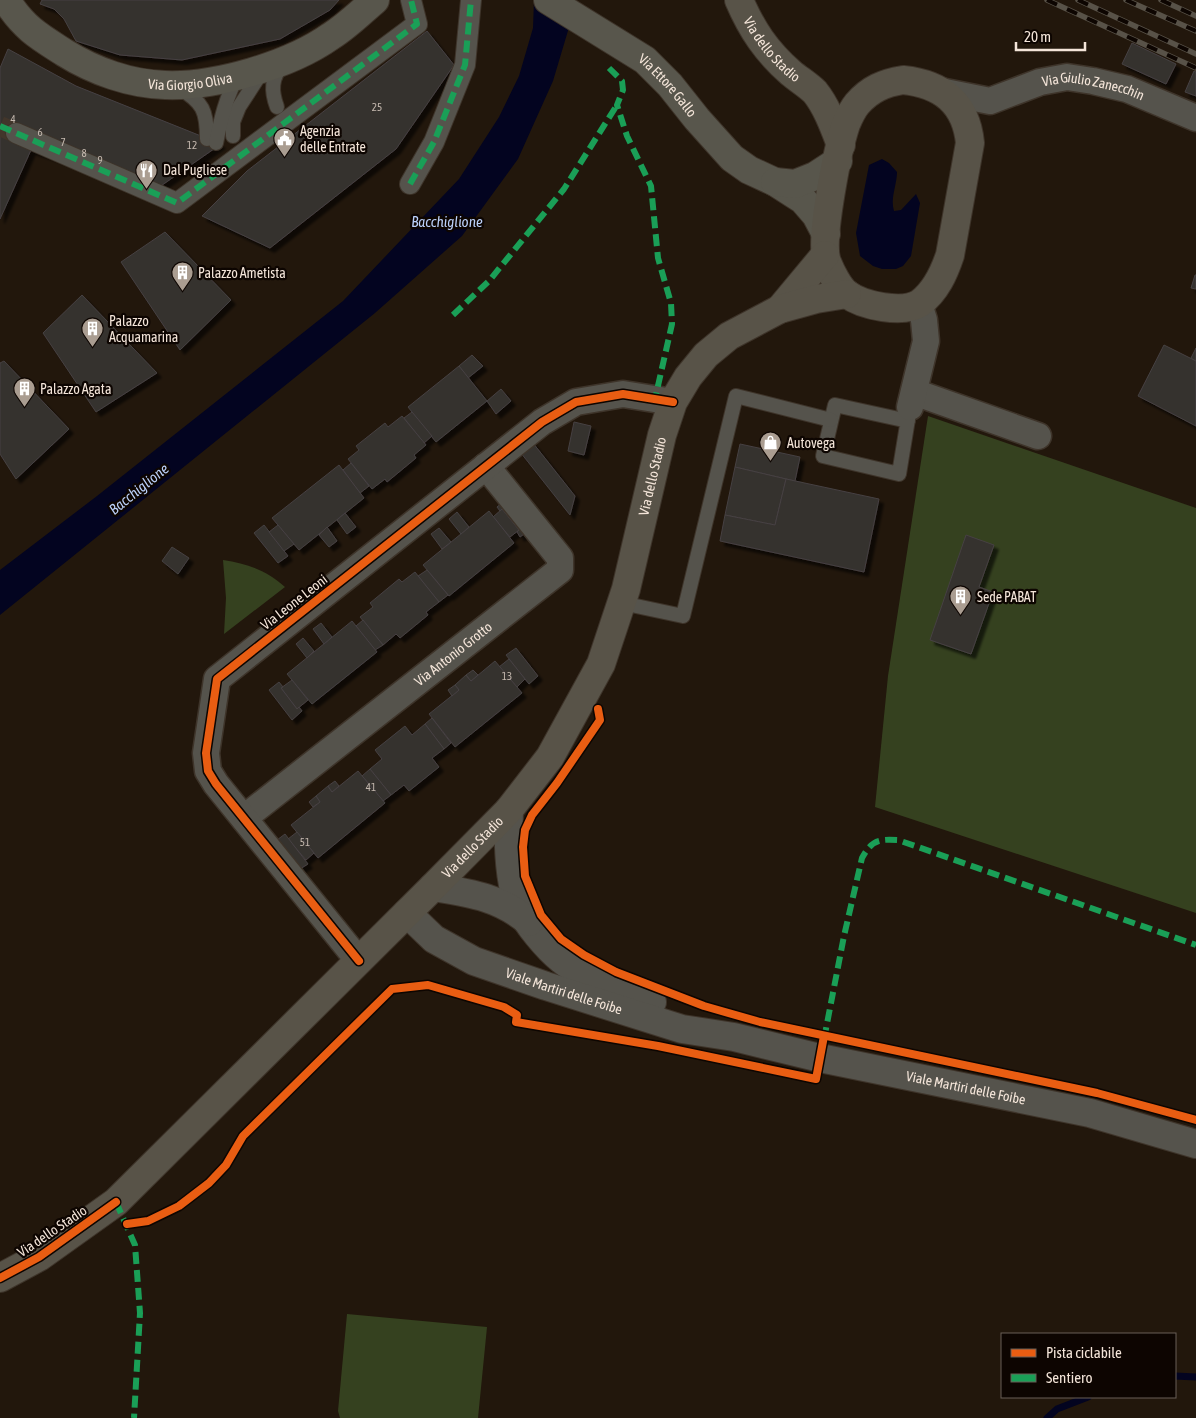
<svg xmlns="http://www.w3.org/2000/svg" width="1196" height="1418" viewBox="0 0 1196 1418" font-family="'Asap Condensed',sans-serif">
	<style>
		.green { fill: #35411f }
		.water { fill: #030420 }
		.lines { fill: none; stroke-linecap: round; stroke-linejoin: round }
		.stream { stroke: #030420; stroke-width: 7 }
		.building { fill: #35302f; stroke: #464142; filter: url(#shadow) }
		.pedestrian-tunnel { stroke: #42362b; stroke-width: 20; stroke-dasharray: 20 10; stroke-linecap: butt }
		.service-casing { stroke: #3e342a; stroke-width: 16 }
		.pedestrian-casing { stroke: #3e342a; stroke-width: 22 }
		.minor-casing { stroke: #3e342a; stroke-width: 29 }
		.tertiary-casing { stroke: #3e342a; stroke-width: 30 }
		.secondary-casing { stroke: #3e342a; stroke-width: 30 }
		.primary-casing { stroke: #3e342a; stroke-width: 30 }
		.service { stroke: #55534c; stroke-width: 14 }
		.pedestrian { stroke: #55534c; stroke-width: 20 }
		.minor { stroke: #55534c; stroke-width: 26 }
		.tertiary { stroke: #55534c; stroke-width: 28 }
		.secondary { stroke: #58564c; stroke-width: 28 }
		.primary { stroke: #585348; stroke-width: 28 }
		.rail-casing { stroke: #585248; stroke-width: 5.5 }
		.rail { stroke: #0d0501; stroke-width: 4; stroke-dasharray: 11; stroke-linecap: butt }
		.quiet { stroke: #1a9f57; stroke-width: 6; stroke-dasharray: 12 6; stroke-linecap: butt }
		.cycleway-casing { stroke: #0d0501; stroke-width: 11 }
		.cycleway { stroke: #e95d12; stroke-width: 8 }
		.labels { text-anchor: middle; stroke-width: 4.5; stroke-linejoin: round; paint-order: stroke }
		.number-label { font-size: 11px; fill: #c4b8ae }
		.street-label { font-size: 14px; fill: #f4e5d9; stroke: #0d0501 }
		.poi-label { font-size: 14px; fill: #f4e5d9; stroke: #0d0501; text-anchor: start }
		.water-label { font-size: 15px; font-style: italic; fill: #bbd0f9; stroke: #0d0501 }
	</style>
	<defs>
		<filter id="shadow"><feDropShadow dx="4.5" dy="4.5" stdDeviation="1" flood-color="#0009"/></filter>
	</defs>
	<rect width="100%" height="100%" fill="#22170c"/>
	<g class="green">
		<path d="M928 416 1196 508V913L875 807 888 676Z"/>
		<path d="M223 560C248 564 266 570 285 587L224 634 226 598Z"/>
		<path d="M347 1314 487 1327 478 1418H340L338 1411Z"/>
	</g>
	<g class="water">
		<path d="M534 0H575L570 24 553 81 518 159 462 236 375 313 0 615V570L97 496 343 301 459 179 499 117 519 76 533 28Z"/>
		<path d="M882 159 889 163 897 172C897 185 890 198 894 211L901 210 916 194 920 203 911 256 903 266 896 269H882L873 266 860 256 856 233 869 165Z"/>
	</g>
	<g class="lines">
		<g class="stream">
			<path d="M1175 1376 1196 1377"/>
			<path d="M1047 1418 1057 1409 1088 1397"/>
		</g>
	</g>
	<g class="building">
		<path d="M42 0H339L330 10 280 39 182 60 120 55 76 41 64 19 54 9 40 4Z"/>
		<path d="M427 31 454 65 396 149 270 248 202 216 247 171Z"/>
		<path d="M1132 43 1176 64 1166 84 1122 64Z"/>
		<path d="M8 49 76 86 221 144 155 190 31 150 0 219V68Z"/>
		<path d="M1194 71 1196 72V96L1185 92Z"/>
		<path d="M165 232 231 300 180 350 121 262Z"/>
		<path d="M1195 275H1196V289L1191 288Z"/>
		<path d="M82 295 157 373 96 412 43 333Z"/>
		<path d="M1164 345 1196 361V426L1138 396Z"/>
		<path d="M1196 348V361L1191 358Z"/>
		<path d="M472 355 483 366 468 378 459 366Z"/>
		<path d="M4 361 69 429 16 479 0 454V363Z"/>
		<path d="M459 366 487 401 436 442 408 407Z"/>
		<path d="M501 389 511 401 496 414 487 401Z"/>
		<path d="M412 412 432 436 424 443 404 418Z"/>
		<path d="M402 416 426 445 414 455 416 458 387 482 385 479 372 489 348 459 359 450 356 446 385 423 388 427Z"/>
		<path d="M574 422 591 426 584 455 568 451Z"/>
		<path d="M529 438 575 496 570 515 517 448Z"/>
		<path d="M740 444 800 457 795 481 735 467Z"/>
		<path d="M351 463 369 486 360 493 343 470Z"/>
		<path d="M339 465 364 498 299 550 272 518Z"/>
		<path d="M735 467 786 479 775 525 725 515Z"/>
		<path d="M786 479 879 499 864 572 720 541 725 515 775 525Z"/>
		<path d="M507 499 531 529 520 537 517 532 519 530 502 509 500 511 497 507Z"/>
		<path d="M502 509 519 530 510 537 493 517Z"/>
		<path d="M489 511 514 543 449 596 423 565Z"/>
		<path d="M457 512 469 527 461 534 449 519Z"/>
		<path d="M345 513 356 527 347 534 337 520Z"/>
		<path d="M264 525 288 556 278 563 254 533Z"/>
		<path d="M278 525 294 544 284 551 269 532Z"/>
		<path d="M327 527 337 541 329 547 319 535Z"/>
		<path d="M439 528 451 542 442 549 431 534Z"/>
		<path d="M966 535 994 545 979 587 993 592 971 654 930 640Z"/>
		<path d="M172 547 189 558 178 574 162 561Z"/>
		<path d="M427 570 448 595 439 602 418 576Z"/>
		<path d="M415 572 439 602 426 612 428 615 400 638 396 634 383 645 360 617 373 607 370 603 399 579 402 582Z"/>
		<path d="M363 620 383 645 375 650 356 626Z"/>
		<path d="M352 621 377 652 312 704 287 674Z"/>
		<path d="M321 623 332 637 324 644 313 629Z"/>
		<path d="M303 638 314 651 307 658 296 644Z"/>
		<path d="M516 648 538 676 529 684 506 655Z"/>
		<path d="M509 659 525 679 517 687 499 667Z"/>
		<path d="M495 661 522 693 455 747 429 714 459 690 455 685 466 675 471 681Z"/>
		<path d="M473 670 478 675 471 681 466 675Z"/>
		<path d="M292 680 308 700 297 709 281 688Z"/>
		<path d="M279 682 283 687 281 688 297 709 299 707 302 711 292 720 269 690Z"/>
		<path d="M455 685 459 690 452 696 448 690Z"/>
		<path d="M432 718 451 743 444 749 425 724Z"/>
		<path d="M425 724 444 749 432 758 439 767 409 791 404 785 391 795 370 769 382 759 375 750 405 726 412 735Z"/>
		<path d="M370 769 391 795 383 801 362 776Z"/>
		<path d="M358 771 385 803 318 858 291 825 320 802 316 796 328 786 332 792Z"/>
		<path d="M335 781 339 786 332 792 328 786Z"/>
		<path d="M316 796 320 802 313 807 309 802Z"/>
		<path d="M297 832 314 853 306 860 288 839Z"/>
		<path d="M285 834 308 864 300 869 277 840Z"/>
	</g>
	<g class="lines">
		<path class="pedestrian-tunnel" d="M0 126 16 133"/>
		<defs>
			<g id="service">
				<path d="M179 88C203 102 207 111 207 139"/>
				<path d="M277 107C271 91 271 78 283 64"/>
				<path d="M233 136V122L239 107 263 70"/>
				<path d="M216 143C221 119 226 97 238 75"/>
				<path d="M908 421 835 405 823 456 899 474 910 407"/>
				<path d="M622 603 683 616 736 396 831 420"/>
			</g>
			<g id="pedestrian">
				<path d="M16 133 177 203 417 24 411 0"/>
				<path d="M410 184 434 142 465 65 471 0"/>
			</g>
			<g id="minor">
				<path id="s1" d="M940 91 990 101 1040 82 1067 77 1093 81 1127 89 1196 118"/>
				<path d="M914 392 1038 436"/>
				<path d="M910 407 926 341 924 320 919 304"/>
				<path id="s2" d="M244 818 560 570V558L486 466"/>
				<path d="M359 961 216 784 208 771 206 753 217 679 542 422 576 402 623 394 673 402"/>
			</g>
			<g id="tertiary">
				<path d="M509 810C508 838 508 879 519 906 526 923 547 948 562 960 570 967 582 973 591 978 610 988 632 994 652 1002"/>
				<path d="M433 887C470 893 500 897 529 922"/>
				<path id="s3" d="M407 913 434 939 474 961 546 986 682 1029 734 1037 820 1058 1090 1113 1196 1144"/>
			</g>
			<g id="secondary">
				<path id="s4" d="M548 0 645 60 670 85 697 119 732 158 749 170 775 182 803 200 816 215 826 234"/>
				<path id="s5" d="M8 3C25 29 40 37 65 53 94 71 130 84 165 85 215 87 290 65 331 36 347 26 361 12 375 0"/>
				<path d="M775 182 795 184 815 176 838 161"/>
			</g>
			<g id="primary">
				<path id="s6" d="M739 0C752 30 766 51 791 73 798 79 808 85 815 92 827 107 834 127 841 145"/>
				<path d="M903 80C942 84 966 103 970 143L950 255C944 273 936 291 920 303 903 314 863 306 847 294 839 288 831 272 827 262 819 240 838 148 846 124 849 117 852 110 857 104 870 89 884 83 903 80Z"/>
				<path d="M780 309 825 255"/>
				<path id="s7" d="M0 1278 39 1257 116 1202 433 887 509 810 550 757 601 664 626 589 662 435 673 402 688 377 706 355 729 336 780 309 816 299 847 294"/>
			</g>
		</defs>
		<use href="#service" class="service-casing"/>
		<use href="#pedestrian" class="pedestrian-casing"/>
		<use href="#minor" class="minor-casing"/>
		<use href="#tertiary" class="tertiary-casing"/>
		<use href="#secondary" class="secondary-casing"/>
		<use href="#primary" class="primary-casing"/>
		<use href="#service" class="service"/>
		<use href="#pedestrian" class="pedestrian"/>
		<use href="#minor" class="minor"/>
		<use href="#tertiary" class="tertiary"/>
		<use href="#secondary" class="secondary"/>
		<use href="#primary" class="primary"/>
		<defs>
			<g id="rail">
				<path d="M1047 0 1196 68"/>
				<path d="M1078 0 1196 54"/>
				<path d="M1126 0 1196 31"/>
				<path d="M1161 0 1196 16"/>
			</g>
		</defs>
		<use href="#rail" class="rail-casing"/>
		<use href="#rail" class="rail"/>
		<g class="quiet">
			<path d="M609 68 622 81 623 90 617 105 627 136 651 186 658 258 671 303 672 324 655 399"/>
			<path d="M0 126 177 203 417 24 411 0"/>
			<path d="M410 184 434 142 465 65 471 0"/>
			<path d="M453 315 489 281 564 189 617 105"/>
			<path d="M824 1039 844 936 862 858C872 840 878 839 898 840L1196 945"/>
			<path d="M116 1202 135 1245 140 1313 134 1418"/>
		</g>
		<defs>
			<g id="cycleway">
				<path d="M598 709 600 720 557 783 532 815 525 830 523 847 525 876 541 915 561 939 584 955 616 972 704 1006 760 1022 1097 1093 1196 1120"/>
				<path d="M359 961 216 784 208 771 206 753 217 679 542 422 576 402 623 394 673 402"/>
				<path d="M127 1224 148 1221 179 1206 209 1183 226 1165 243 1136 392 989 428 985 504 1007 517 1015 516 1022 658 1046 816 1079 824 1036"/>
				<path d="M0 1278 39 1257 116 1202"/>
			</g>
		</defs>
		<use href="#cycleway" class="cycleway-casing"/>
		<use href="#cycleway" class="cycleway"/>
	</g>
	<defs>
		<symbol id="civic-pin" viewBox="-11 -11 22 30"><path d="M0 17L-7.5 6A9.5 9.5 0 1 1 7.5 6Z" fill="#aa9d91" stroke="#0d0501"/><path d="M-.6-6.5H3V-4.5H.6V-3L4-1V1h2V6H-6V1h2V-1L-.6-3ZM-1.2 2.5V6h2.4V2.5Z" fill="#fff"/></symbol>
		<symbol id="restaurant-pin" viewBox="-11 -11 22 30"><path d="M0 17L-7.5 6A9.5 9.5 0 1 1 7.5 6Z" fill="#aa9d91" stroke="#0d0501"/><path d="M-5-6h1v4h1v-4h1v4h1v-4h1v5L-1.5 .5V6h-2V.5L-5-1ZM5-6V6H3V1.5H1.5Q1.5-4 5-6Z" fill="#fff"/></symbol>
		<symbol id="building-pin" viewBox="-11 -11 22 30"><path d="M0 17L-7.5 6A9.5 9.5 0 1 1 7.5 6Z" fill="#aa9d91" stroke="#0d0501"/><path d="M-4-6H4V6H1V3H-1V6H-4ZM-2.5-4.3h1.7v1.8h-1.7ZM.8-4.3h1.7v1.8H.8ZM-2.5-1h1.7V.8h-1.7ZM.8-1h1.7V.8H.8Z" fill="#fff"/></symbol>
		<symbol id="shop-pin" viewBox="-11 -11 22 30"><path d="M0 17L-7.5 6A9.5 9.5 0 1 1 7.5 6Z" fill="#aa9d91" stroke="#0d0501"/><path d="M-5-2.5h2.3a2.7 3.5 0 0 1 5.4 0H5L5.5 6h-11ZM-1.5-2.5h3a1.5 2.3 0 0 0-3 0Z" fill="#fff"/></symbol>
	</defs>
	<g fill-rule="evenodd">
		<use href="#civic-pin" x="272" y="126" width="25" height="34"/>
		<use href="#restaurant-pin" x="134" y="158" width="25" height="34"/>
		<use href="#building-pin" x="170" y="260" width="25" height="34"/>
		<use href="#building-pin" x="80" y="316" width="25" height="34"/>
		<use href="#building-pin" x="12" y="376" width="25" height="34"/>
		<use href="#shop-pin" x="758" y="430" width="25" height="34"/>
		<use href="#building-pin" x="948" y="584" width="25" height="34"/>
	</g>
	<g class="labels">
		<g class="number-label">
			<text x="377" y="111">25</text>
			<text x="13" y="123">4</text>
			<text x="40" y="136">6</text>
			<text x="63" y="146">7</text>
			<text x="192" y="149">12</text>
			<text x="84" y="157">8</text>
			<text x="100" y="164">9</text>
			<text x="507" y="680">13</text>
			<text x="371" y="791">41</text>
			<text x="305" y="846">51</text>
		</g>
		<g class="street-label">
			<text dy="5" stroke="none"><textPath href="#s6" startOffset="60">Via dello Stadio</textPath></text>
			<text dy="5" stroke="none"><textPath href="#s5" startOffset="208">Via Giorgio Oliva</textPath></text>
			<text dy="5" stroke="none"><textPath href="#s4" startOffset="148">Via Ettore Gallo</textPath></text>
			<text dy="5" stroke="none"><textPath href="#s1" startOffset="159">Via Giulio Zanecchin</textPath></text>
			<text dy="5" stroke="none"><textPath href="#s7" startOffset="1062">Via dello Stadio</textPath></text>
			<text transform="translate(294 602) rotate(-38)" y="5">Via Leone Leoni</text>
			<text dy="5" stroke="none"><textPath href="#s2" startOffset="266">Via Antonio Grotto</textPath></text>
			<text dy="5" stroke="none"><textPath href="#s7" startOffset="642">Via dello Stadio</textPath></text>
			<text dy="5" stroke="none"><textPath href="#s3" startOffset="178">Viale Martiri delle Foibe</textPath></text>
			<text dy="5" stroke="none"><textPath href="#s3" startOffset="592">Viale Martiri delle Foibe</textPath></text>
			<text transform="translate(52 1231) rotate(-34)" y="5">Via dello Stadio</text>
		</g>
		<g class="poi-label">
			<text x="300" y="136">Agenzia<tspan x="300" dy="16">delle Entrate</tspan></text>
			<text x="163" y="175">Dal Pugliese</text>
			<text x="198" y="278">Palazzo Ametista</text>
			<text x="109" y="326">Palazzo<tspan x="109" dy="16">Acquamarina</tspan></text>
			<text x="40" y="394">Palazzo Agata</text>
			<text x="787" y="448">Autovega</text>
			<text x="977" y="602">Sede PABAT</text>
		</g>
		<g class="water-label">
			<text x="447" y="227">Bacchiglione</text>
			<text transform="translate(139 489) rotate(-39)" y="5">Bacchiglione</text>
		</g>
	</g>
	<rect x="1001" y="1333" width="175" height="65" fill="#0d0501" stroke="#695f57"/>
	<rect x="1011" y="1349" width="25" height="8" fill="#e95d12" stroke="#695f57"/>
	<text x="1046" y="1358" font-size="15" fill="#f4e5d9">Pista ciclabile</text>
	<rect x="1011" y="1374" width="25" height="8" fill="#1a9f57" stroke="#695f57"/>
	<text x="1046" y="1383" font-size="15" fill="#f4e5d9">Sentiero</text>
	<path d="M1016 42v8h69v-8" fill="none" stroke="#f4e5d9" stroke-width="2.5"/>
	<text x="1024" y="42" font-size="15" fill="#f4e5d9" stroke="#0d0501" stroke-width="4" paint-order="stroke">20 m</text>
</svg>
